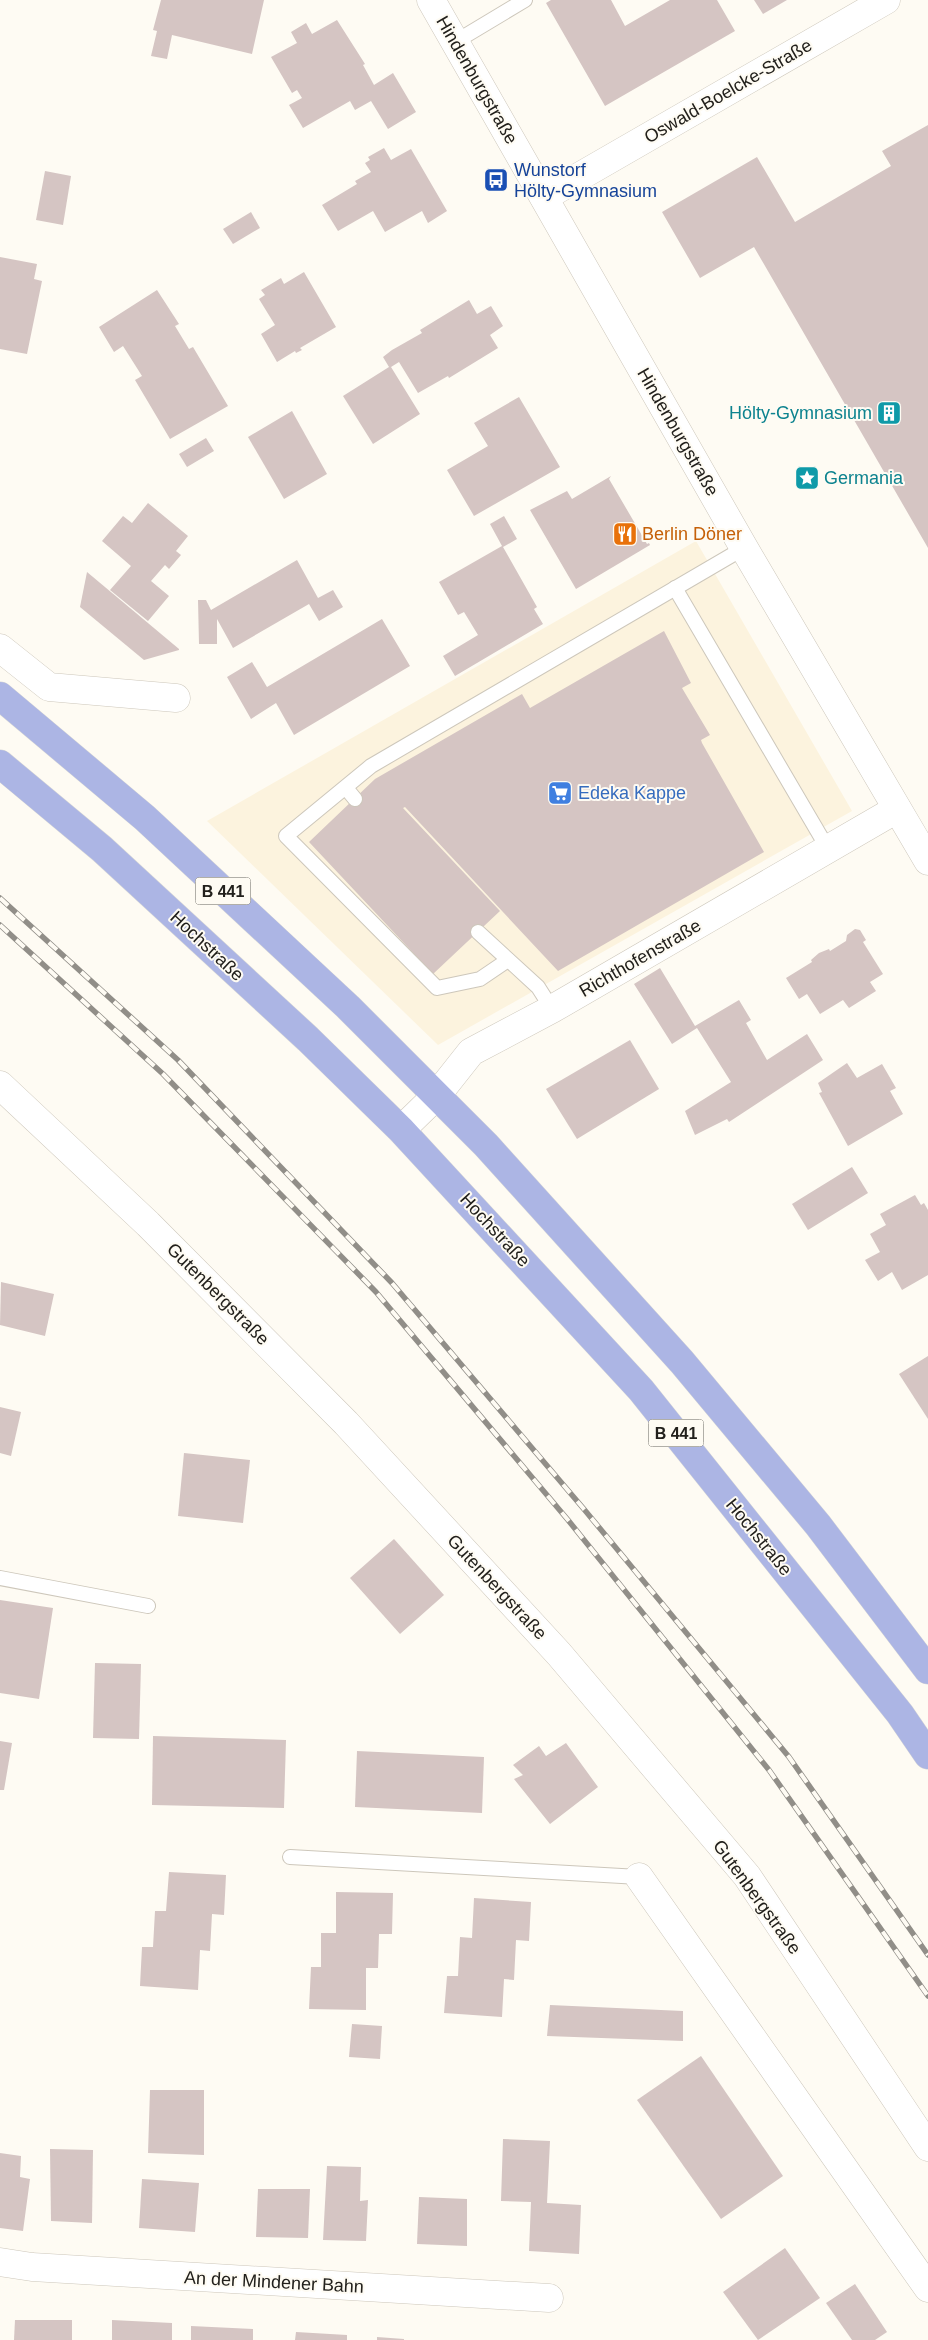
<svg xmlns="http://www.w3.org/2000/svg" width="928" height="2340" viewBox="0 0 928 2340" font-family="Arial,sans-serif">
	<style>
		.built { fill: #fcf3de }
		.building { fill: #d5c5c3 }
		.lines { fill: none; stroke-linecap: round; stroke-linejoin: round }
		.lane-casing { stroke: #cdc7bb; stroke-width: 16 }
		.street-casing { stroke: #cdc7bb; stroke-width: 29 }
		.primary-casing { stroke: #d7d7d6; stroke-width: 29 }
		.lane { stroke: #fff; stroke-width: 14 }
		.street { stroke: #fff; stroke-width: 28 }
		.primary { stroke: #acb5e4; stroke-width: 28 }
		.rail-casing { stroke: #918e88; stroke-width: 5.5 }
		.rail { stroke: #fefbf3; stroke-width: 4; stroke-dasharray: 11; stroke-linecap: butt }
		.labels { text-anchor: middle; stroke-width: 4; stroke-linejoin: round; paint-order: stroke }
		.shield { fill: #fefbf3; stroke: #64625c; stroke-width: 1 }
		.shield-label { font-size: 16px; font-weight: bold; fill: #22201c }
		.street-label { font-size: 18px; fill: #22201c; stroke: #fefbf3 }
		.transit-label { font-size: 18px; fill: #164399; stroke: #fefbf3; text-anchor: start }
		.culture-label { font-size: 18px; fill: #0d838f; stroke: #fefbf3; text-anchor: end }
		.food-label { font-size: 18px; fill: #c56008; stroke: #fefbf3; text-anchor: start }
		.shop-label { font-size: 18px; fill: #366cbe; stroke: #fefbf3; text-anchor: start }
	</style>
	<rect width="100%" height="100%" fill="#fefbf3"/>
	<path class="built" d="M696 541 852 811 438 1045 207 821Z"/>
	<g class="building">
		<path d="M161 0H264L252 54 172 35 167 59 151 56 157 31 153 30Z"/>
		<path d="M551 0H611L625 26 670 0H717L735 31 605 106 546 3Z"/>
		<path d="M754 0H787L763 14Z"/>
		<path d="M337 20 365 64 363 65 374 85 393 73 416 112 388 129 371 101 355 110 350 101 303 128 289 105 302 98 297 90 292 93 271 57 297 43 291 32 306 23 312 34Z"/>
		<path d="M928 125V548L754 247 700 278 662 212 757 157 795 222 891 166 882 151Z"/>
		<path d="M384 148 391 160 411 149 447 211 428 223 422 211 385 232 373 211 338 231 322 205 357 184 355 181 371 172 365 163 370 160 368 157Z"/>
		<path d="M45 171 71 176 63 225 36 220Z"/>
		<path d="M251 212 260 228 233 244 223 229Z"/>
		<path d="M0 257 37 264 34 279 42 281 27 354 0 349Z"/>
		<path d="M304 272 336 327 300 348 302 350 296 353 295 351 277 362 261 334 275 325 259 299 265 295 261 290 281 278 284 284Z"/>
		<path d="M157 290 179 324 175 326 189 349 193 347 228 406 170 439 135 380 142 376 123 346 114 352 99 327Z"/>
		<path d="M469 300 477 314 491 306 503 326 490 335 498 348 449 378 448 376 418 393 399 362 391 367 420 414 373 444 343 396 389 367 383 357 392 350 422 333 420 330Z"/>
		<path d="M519 397 560 467 474 516 447 470 488 446 474 423Z"/>
		<path d="M292 411 327 474 284 499 248 437Z"/>
		<path d="M206 438 214 451 187 467 179 454Z"/>
		<path d="M611 476 609 479 647 544 649 543 650 545 576 589 530 510 567 491 572 499Z"/>
		<path d="M148 503 188 536 176 551 181 555 169 569 165 565 151 581 169 596 148 621 110 590 131 566 102 541 123 516 132 523Z"/>
		<path d="M504 516 517 539 503 547 537 607 534 609 543 624 455 676 443 656 478 635 464 612 458 615 439 582 502 546 490 524Z"/>
		<path d="M297 560 318 598 333 590 343 607 319 621 309 604 233 648 217 619V644H199L198 600H206L211 610Z"/>
		<path d="M87 572 179 649V650L144 660 80 607Z"/>
		<path d="M382 619 410 666 294 735 276 703 251 719 227 677 252 662 267 687Z"/>
		<path d="M664 631 691 683 682 688 710 735 701 740 702 743 764 852 558 971 405 807 403 808 500 911 433 974 309 842 375 779 522 694 530 708Z"/>
		<path d="M855 929 860 930 866 940 863 942 883 974 870 982 876 991 849 1008 843 1000 820 1014 807 994 799 999 786 978 812 962 811 960 819 953 829 949 830 951 846 941 847 935Z"/>
		<path d="M660 968 695 1026 739 1000 751 1020 746 1023 767 1060 807 1034 823 1060 729 1122 727 1119 695 1135 685 1111 731 1082 697 1028 672 1044 634 984Z"/>
		<path d="M630 1040 659 1089 577 1139 546 1089Z"/>
		<path d="M847 1063 857 1078 882 1064 896 1088 890 1091 903 1114 848 1146 819 1093 822 1092 818 1083Z"/>
		<path d="M852 1167 868 1193 808 1230 792 1204Z"/>
		<path d="M915 1195 921 1205 924 1203 928 1210V1275L902 1290 892 1272 878 1281 865 1260 880 1252 870 1234 886 1225 880 1214Z"/>
		<path d="M1 1282 54 1294 45 1336 0 1325Z"/>
		<path d="M928 1356V1419L899 1374Z"/>
		<path d="M0 1407 21 1412 11 1456 0 1453Z"/>
		<path d="M184 1453 250 1460 243 1523 178 1516Z"/>
		<path d="M394 1539 444 1595 400 1634 350 1578Z"/>
		<path d="M0 1600 53 1608 39 1699 0 1693Z"/>
		<path d="M95 1663 141 1664 139 1739 93 1738Z"/>
		<path d="M153 1736 286 1740 284 1808 152 1805Z"/>
		<path d="M0 1741 12 1743 4 1790H0Z"/>
		<path d="M566 1743 598 1787 550 1824 514 1779 523 1775 513 1765 539 1746 546 1756Z"/>
		<path d="M357 1751 484 1757 482 1813 355 1807Z"/>
		<path d="M169 1872 226 1875 224 1915 212 1914 210 1951 200 1950 198 1990 140 1986 142 1947H153L155 1911H166Z"/>
		<path d="M336 1892 393 1893 392 1934H379L378 1968H366V2010L309 2009 311 1967H321V1933H336Z"/>
		<path d="M474 1898 531 1902 529 1941 516 1940 514 1980 504 1979 502 2017 444 2013 447 1976H458L460 1937 472 1938Z"/>
		<path d="M550 2005 683 2011V2041L547 2036Z"/>
		<path d="M352 2024 382 2026 380 2059 349 2057Z"/>
		<path d="M701 2056 783 2176 721 2219 637 2100Z"/>
		<path d="M150 2090H204V2155L148 2153Z"/>
		<path d="M503 2139 550 2141 547 2203 581 2205 579 2254 529 2251 531 2202 501 2201Z"/>
		<path d="M50 2149 93 2150 92 2223 51 2221Z"/>
		<path d="M0 2153 21 2156 20 2177 30 2179 23 2231 0 2228Z"/>
		<path d="M327 2166 361 2167 360 2201 368 2200 366 2241 323 2240Z"/>
		<path d="M142 2179 199 2183 195 2232 139 2228Z"/>
		<path d="M258 2189H310L308 2238 256 2237Z"/>
		<path d="M419 2197 467 2199V2246L417 2244Z"/>
		<path d="M785 2248 820 2298 758 2340 723 2292Z"/>
		<path d="M855 2284 887 2332 875 2340H852L826 2303Z"/>
		<path d="M15 2320H72V2340H14Z"/>
		<path d="M112 2320 172 2323V2340H112Z"/>
		<path d="M191 2326 253 2329V2340H191Z"/>
		<path d="M296 2332 347 2335V2340H295Z"/>
		<path d="M377 2337 404 2339V2340H377Z"/>
	</g>
	<g class="lines">
		<defs>
			<g id="lane">
				<path d="M455 42 525 0"/>
				<path d="M675 588 828 849"/>
				<path d="M346 788 355 799"/>
				<path d="M478 932 538 987 552 1009"/>
				<path d="M508 960 480 979 437 988 286 836 371 766 744 548"/>
				<path d="M0 1578 148 1606"/>
				<path d="M290 1857 639 1877"/>
			</g>
			<g id="street">
				<path d="M431 0 744 548 928 861"/>
				<path d="M544 197 886 0"/>
				<path d="M0 648 49 687 176 698"/>
				<path d="M0 1085 148 1224 346 1423 559 1654 747 1876 928 2147"/>
				<path d="M401 1130 437 1095 471 1052 552 1009 897 809"/>
				<path d="M639 1877 928 2288"/>
				<path d="M0 2262 32 2267 549 2298"/>
			</g>
			<g id="primary">
				<path d="M0 696 145 818 348 1007 486 1145 682 1362 818 1525 928 1670"/>
				<path d="M0 764 102 849 308 1039 401 1130 641 1390 900 1714 928 1755"/>
			</g>
		</defs>
		<use href="#lane" class="lane-casing"/>
		<use href="#street" class="street-casing"/>
		<use href="#primary" class="primary-casing"/>
		<use href="#lane" class="lane"/>
		<use href="#street" class="street"/>
		<use href="#primary" class="primary"/>
		<defs>
			<g id="rail">
				<path d="M0 898 178 1060 392 1283 583 1508 789 1757 928 1955"/>
				<path d="M0 925 163 1074 376 1292 568 1520 769 1770 928 1996"/>
			</g>
		</defs>
		<use href="#rail" class="rail-casing"/>
		<use href="#rail" class="rail"/>
	</g>
	<defs>
		<symbol id="bus-square" viewBox="-11 -11 22 22"><rect x="-9" y="-9" width="18" height="18" rx="4" fill="#1a4fb4" stroke="#fefbf3"/><path d="M-5-6H5V4H4V6H2V4H-2V6H-4V4H-5ZM-3.5-4V0h7V-4ZM-3.5 1.2v1.5H-2V1.2ZM2 1.2v1.5H3.5V1.2Z" fill="#fff"/></symbol>
		<symbol id="building-square" viewBox="-11 -11 22 22"><rect x="-9" y="-9" width="18" height="18" rx="4" fill="#0f9aa8" stroke="#fefbf3"/><path d="M-4-6H4V6H1V3H-1V6H-4ZM-2.5-4.3h1.7v1.8h-1.7ZM.8-4.3h1.7v1.8H.8ZM-2.5-1h1.7V.8h-1.7ZM.8-1h1.7V.8H.8Z" fill="#fff"/></symbol>
		<symbol id="sight-square" viewBox="-11 -11 22 22"><rect x="-9" y="-9" width="18" height="18" rx="4" fill="#0f9aa8" stroke="#fefbf3"/><path d="M0-6L1.8-2.2L6-1.7L2.9 1.2L3.7 5.4L0 3.3L-3.7 5.4L-2.9 1.2L-6-1.7L-1.8-2.2Z" fill="#fff"/></symbol>
		<symbol id="restaurant-square" viewBox="-11 -11 22 22"><rect x="-9" y="-9" width="18" height="18" rx="4" fill="#e8710a" stroke="#fefbf3"/><path d="M-5-6h1v4h1v-4h1v4h1v-4h1v5L-1.5 .5V6h-2V.5L-5-1ZM5-6V6H3V1.5H1.5Q1.5-4 5-6Z" fill="#fff"/></symbol>
		<symbol id="supermarket-square" viewBox="-11 -11 22 22"><rect x="-9" y="-9" width="18" height="18" rx="4" fill="#3f7fe0" stroke="#fefbf3"/><path d="M-6-5.5h2.5l.6 2H6L4.5 2H-2.5L-4.4-4H-6ZM-1.5 3.2a1.3 1.3 0 1 0 .1 0ZM3 3.2a1.3 1.3 0 1 0 .1 0Z" fill="#fff"/></symbol>
	</defs>
	<g fill-rule="evenodd">
		<use href="#bus-square" x="482" y="166" width="28" height="28"/>
		<use href="#building-square" x="875" y="399" width="28" height="28"/>
		<use href="#sight-square" x="793" y="464" width="28" height="28"/>
		<use href="#restaurant-square" x="611" y="520" width="28" height="28"/>
		<use href="#supermarket-square" x="546" y="779" width="28" height="28"/>
	</g>
	<g class="labels">
		<g class="shield">
			<rect x="195.5" y="877.5" width="55" height="27" rx="4"/>
			<rect x="648.5" y="1419.5" width="55" height="27" rx="4"/>
		</g>
		<g class="shield-label">
			<text x="223" y="897">B 441</text>
			<text x="676" y="1439">B 441</text>
		</g>
		<g class="street-label">
			<text transform="translate(477 80) rotate(60)" y="6">Hindenburgstraße</text>
			<text transform="translate(728 91) rotate(-30)" y="6">Oswald-Boelcke-Straße</text>
			<text transform="translate(678 432) rotate(60)" y="6">Hindenburgstraße</text>
			<text transform="translate(207 946) rotate(43)" y="6">Hochstraße</text>
			<text transform="translate(640 958) rotate(-30)" y="6">Richthofenstraße</text>
			<text transform="translate(495 1230) rotate(47)" y="6">Hochstraße</text>
			<text transform="translate(218 1294) rotate(45)" y="6">Gutenbergstraße</text>
			<text transform="translate(759 1537) rotate(51)" y="6">Hochstraße</text>
			<text transform="translate(497 1587) rotate(47)" y="6">Gutenbergstraße</text>
			<text transform="translate(757 1897) rotate(54)" y="6">Gutenbergstraße</text>
			<text transform="translate(274 2282) rotate(3)" y="6">An der Mindener Bahn</text>
		</g>
		<g class="transit-label">
			<text x="514" y="176">Wunstorf<tspan x="514" dy="21">Hölty-Gymnasium</tspan></text>
		</g>
		<g class="culture-label">
			<text x="872" y="419">Hölty-Gymnasium</text>
			<text x="824" y="484" text-anchor="start">Germania</text>
		</g>
		<g class="food-label">
			<text x="642" y="540">Berlin Döner</text>
		</g>
		<g class="shop-label">
			<text x="578" y="799">Edeka Kappe</text>
		</g>
	</g>
</svg>
